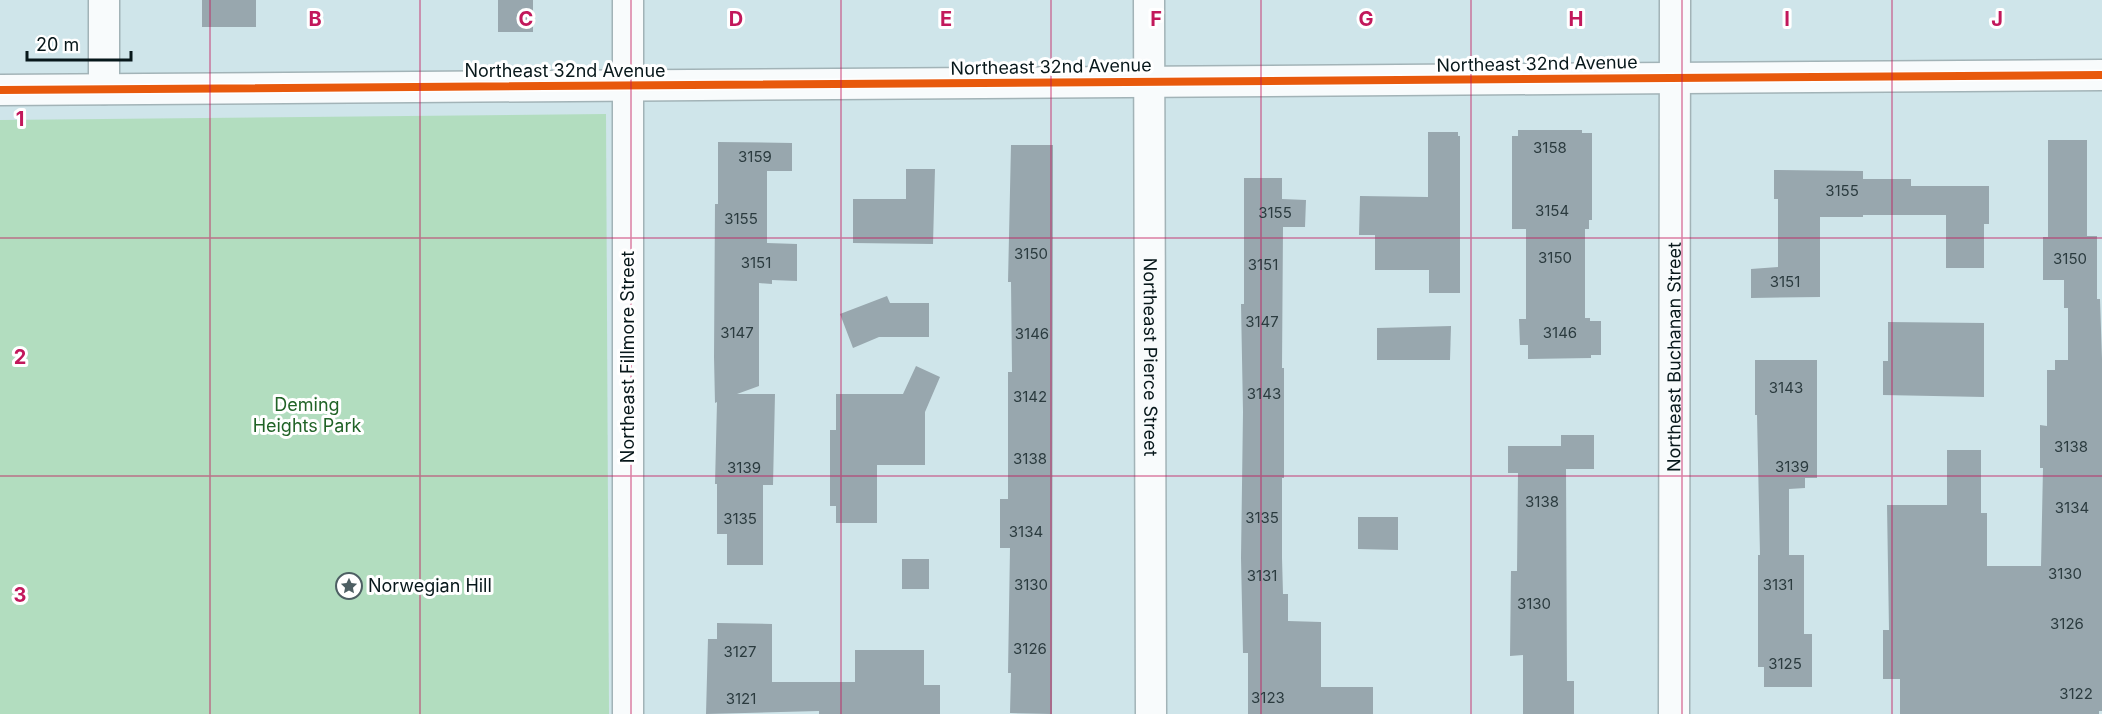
<svg xmlns="http://www.w3.org/2000/svg" width="2102" height="714" viewBox="0 0 2102 714" font-family="Inter,sans-serif">
	<style>
		.green { fill: #b2ddbf }
		.building { fill: #98a7ae }
		.lines { fill: none; stroke-linecap: round; stroke-linejoin: round }
		.street-casing { stroke: #a2b3b7; stroke-width: 33 }
		.street { stroke: #f8fbfc; stroke-width: 30 }
		.cycleway-casing { stroke: #fff; stroke-width: 11 }
		.cycleway { stroke: #e8590c; stroke-width: 8 }
		.grid { fill: none; stroke: #c2185b; stroke-width: 1.5; stroke-opacity: 0.55 }
		.labels { text-anchor: middle; stroke-width: 6; stroke-linejoin: round; paint-order: stroke }
		.number-label { font-size: 15px; fill: #2b3b3f }
		.street-label { font-size: 18px; fill: #07171a; stroke: #fff }
		.park-label { font-size: 18px; fill: #216327; stroke: #fff }
		.poi-label { font-size: 18px; fill: #07171a; stroke: #fff; text-anchor: start }
		.grid-label { font-size: 20px; text-anchor: middle; font-weight: bold; fill: #c2185b; stroke: #fff; stroke-width: 6; stroke-linejoin: round; paint-order: stroke }
	</style>
	<rect width="100%" height="100%" fill="#cfe5ea"/>
	<path class="green" d="M606 114 609 714H0V120Z"/>
	<g class="building">
		<rect x="202" y="0" width="54" height="27"/>
		<rect x="498" y="0" width="35" height="32"/>
		<path d="M1518 130H1582V133H1592V220H1589V229H1585V318H1590V321H1601V355H1591V358L1528 359V345H1520L1519 319H1526V229H1512V136H1518Z"/>
		<path d="M1428 132H1458V136H1460V293H1429V270H1375V235H1359L1360 196 1428 197Z"/>
		<path d="M2048 140H2087V236H2097V299H2100L2102 359V711H2099V714H1900V679H1883V630H1889L1887 505H1947V450H1981V513H1987V566H2041L2043 468H2040V425L2047 426V370H2055V360H2068V308H2064V280H2043V237H2048Z"/>
		<path d="M718 142 792 143V171H767V243L797 244V281L772 280V284L759 283V386L737 394H775L773 485H763V565H727V534H717V484H715L717 402 715 403 714 357 715 204H718Z"/>
		<path d="M1011 145H1053L1052 714 1010 713 1011 673H1008L1010 548H1000V499H1008V372H1012L1011 282H1008Z"/>
		<path d="M906 169H935L933 244 853 243V199H906Z"/>
		<path d="M1774 170 1863 171V179H1911V186H1989V224H1984V268H1946V215H1863V217H1820V297L1751 298V269L1778 267V199H1774Z"/>
		<path d="M1244 178H1282V199L1306 200 1305 227H1283L1282 368H1284V478H1282V558L1283 594H1288V621L1321 622V687H1373V714H1248V653H1243L1241 558 1243 412 1241 304H1244Z"/>
		<path d="M887 296 890 303H929V337H879L853 348 840 314Z"/>
		<path d="M1888 322 1984 323V397L1883 395V361H1888Z"/>
		<path d="M1451 326 1450 360H1377V328Z"/>
		<path d="M1755 360H1817V478H1805V488L1789 489V555H1804V634H1812V687H1764V667H1758V555H1760L1757 415H1755Z"/>
		<path d="M916 366 940 377 925 412V465H877V523H836V506H830V430H836V394H903Z"/>
		<path d="M1561 435H1594V469H1566L1567 681H1574V714H1523V655L1510 656 1511 571H1517L1518 473H1508V446H1561Z"/>
		<path d="M1358 517H1398V550L1358 549Z"/>
		<rect x="902" y="559" width="27" height="30"/>
		<path d="M717 623 772 624V682H855V650H924V685H940V714H819V711L706 714 708 639H717Z"/>
	</g>
	<g class="lines">
		<defs>
			<g id="street">
				<path d="M628 0V714"/>
				<path id="s1" d="M1149 0 1151 714"/>
				<path d="M104 89V0"/>
				<path d="M0 90 2102 75"/>
				<path id="s2" d="M1674 714 1675 0"/>
			</g>
		</defs>
		<use href="#street" class="street-casing"/>
		<use href="#street" class="street"/>
		<defs>
			<path id="cycleway" d="M0 90 2102 75"/>
		</defs>
		<use href="#cycleway" class="cycleway-casing"/>
		<use href="#cycleway" class="cycleway"/>
	</g>
	<path class="grid" d="M210 0V714M420 0V714M631 0V714M841 0V714M1051 0V714M1261 0V714M1471 0V714M1682 0V714M1892 0V714M0 238H2102M0 476H2102"/>
	<defs>
		<symbol id="sight-ring" viewBox="-11 -11 22 22"><circle r="9.5" fill="#fff" stroke="#4d5f63" stroke-width="1.5"/><path d="M0-6L1.8-2.2L6-1.7L2.9 1.2L3.7 5.4L0 3.3L-3.7 5.4L-2.9 1.2L-6-1.7L-1.8-2.2Z" fill="#4d5f63"/></symbol>
	</defs>
	<g fill-rule="evenodd">
		<use href="#sight-ring" x="334" y="571" width="30" height="30"/>
	</g>
	<g class="labels">
		<g class="number-label">
			<text x="1550" y="153">3158</text>
			<text x="755" y="162">3159</text>
			<text x="1842" y="196">3155</text>
			<text x="1552" y="216">3154</text>
			<text x="1275" y="218">3155</text>
			<text x="741" y="224">3155</text>
			<text x="1031" y="259">3150</text>
			<text x="1555" y="263">3150</text>
			<text x="2070" y="264">3150</text>
			<text x="756" y="268">3151</text>
			<text x="1263" y="270">3151</text>
			<text x="1785" y="287">3151</text>
			<text x="1262" y="327">3147</text>
			<text x="737" y="338">3147</text>
			<text x="1560" y="338">3146</text>
			<text x="1032" y="339">3146</text>
			<text x="1786" y="393">3143</text>
			<text x="1264" y="399">3143</text>
			<text x="1030" y="402">3142</text>
			<text x="2071" y="452">3138</text>
			<text x="1030" y="464">3138</text>
			<text x="1792" y="472">3139</text>
			<text x="744" y="473">3139</text>
			<text x="1542" y="507">3138</text>
			<text x="2072" y="513">3134</text>
			<text x="1262" y="523">3135</text>
			<text x="740" y="524">3135</text>
			<text x="1026" y="537">3134</text>
			<text x="2065" y="579">3130</text>
			<text x="1262" y="581">3131</text>
			<text x="1031" y="590">3130</text>
			<text x="1778" y="590">3131</text>
			<text x="1534" y="609">3130</text>
			<text x="2067" y="629">3126</text>
			<text x="1030" y="654">3126</text>
			<text x="740" y="657">3127</text>
			<text x="1785" y="669">3125</text>
			<text x="2076" y="699">3122</text>
			<text x="1268" y="703">3123</text>
			<text x="741" y="704">3121</text>
		</g>
		<g class="street-label">
			<text transform="translate(1537 64) rotate(-1)" y="6">Northeast 32nd Avenue</text>
			<text transform="translate(1051 67) rotate(-1)" y="6">Northeast 32nd Avenue</text>
			<text x="565" y="77">Northeast 32nd Avenue</text>
			<text transform="translate(628 357) rotate(-90)" y="6">Northeast Fillmore Street</text>
			<text dy="6" stroke="none"><textPath href="#s1" startOffset="357">Northeast Pierce Street</textPath></text>
			<text dy="6" stroke="none"><textPath href="#s2" startOffset="357">Northeast Buchanan Street</textPath></text>
		</g>
		<g class="park-label">
			<text x="307" y="411">Deming<tspan x="307" dy="21">Heights Park</tspan></text>
		</g>
		<g class="poi-label">
			<text x="368" y="592">Norwegian Hill</text>
		</g>
	</g>
	<g class="grid-label">
		<text x="315" y="26">B</text>
		<text x="526" y="26">C</text>
		<text x="736" y="26">D</text>
		<text x="946" y="26">E</text>
		<text x="1156" y="26">F</text>
		<text x="1366" y="26">G</text>
		<text x="1576" y="26">H</text>
		<text x="1787" y="26">I</text>
		<text x="1997" y="26">J</text>
		<text x="20" y="126">1</text>
		<text x="20" y="364">2</text>
		<text x="20" y="602">3</text>
	</g>
	<path d="M27 51v9h104v-9" fill="none" stroke="#07171a" stroke-width="3"/>
	<text x="36" y="51" font-size="18" fill="#07171a" stroke="#ffffff" stroke-width="4.5" paint-order="stroke">20 m</text>
</svg>
